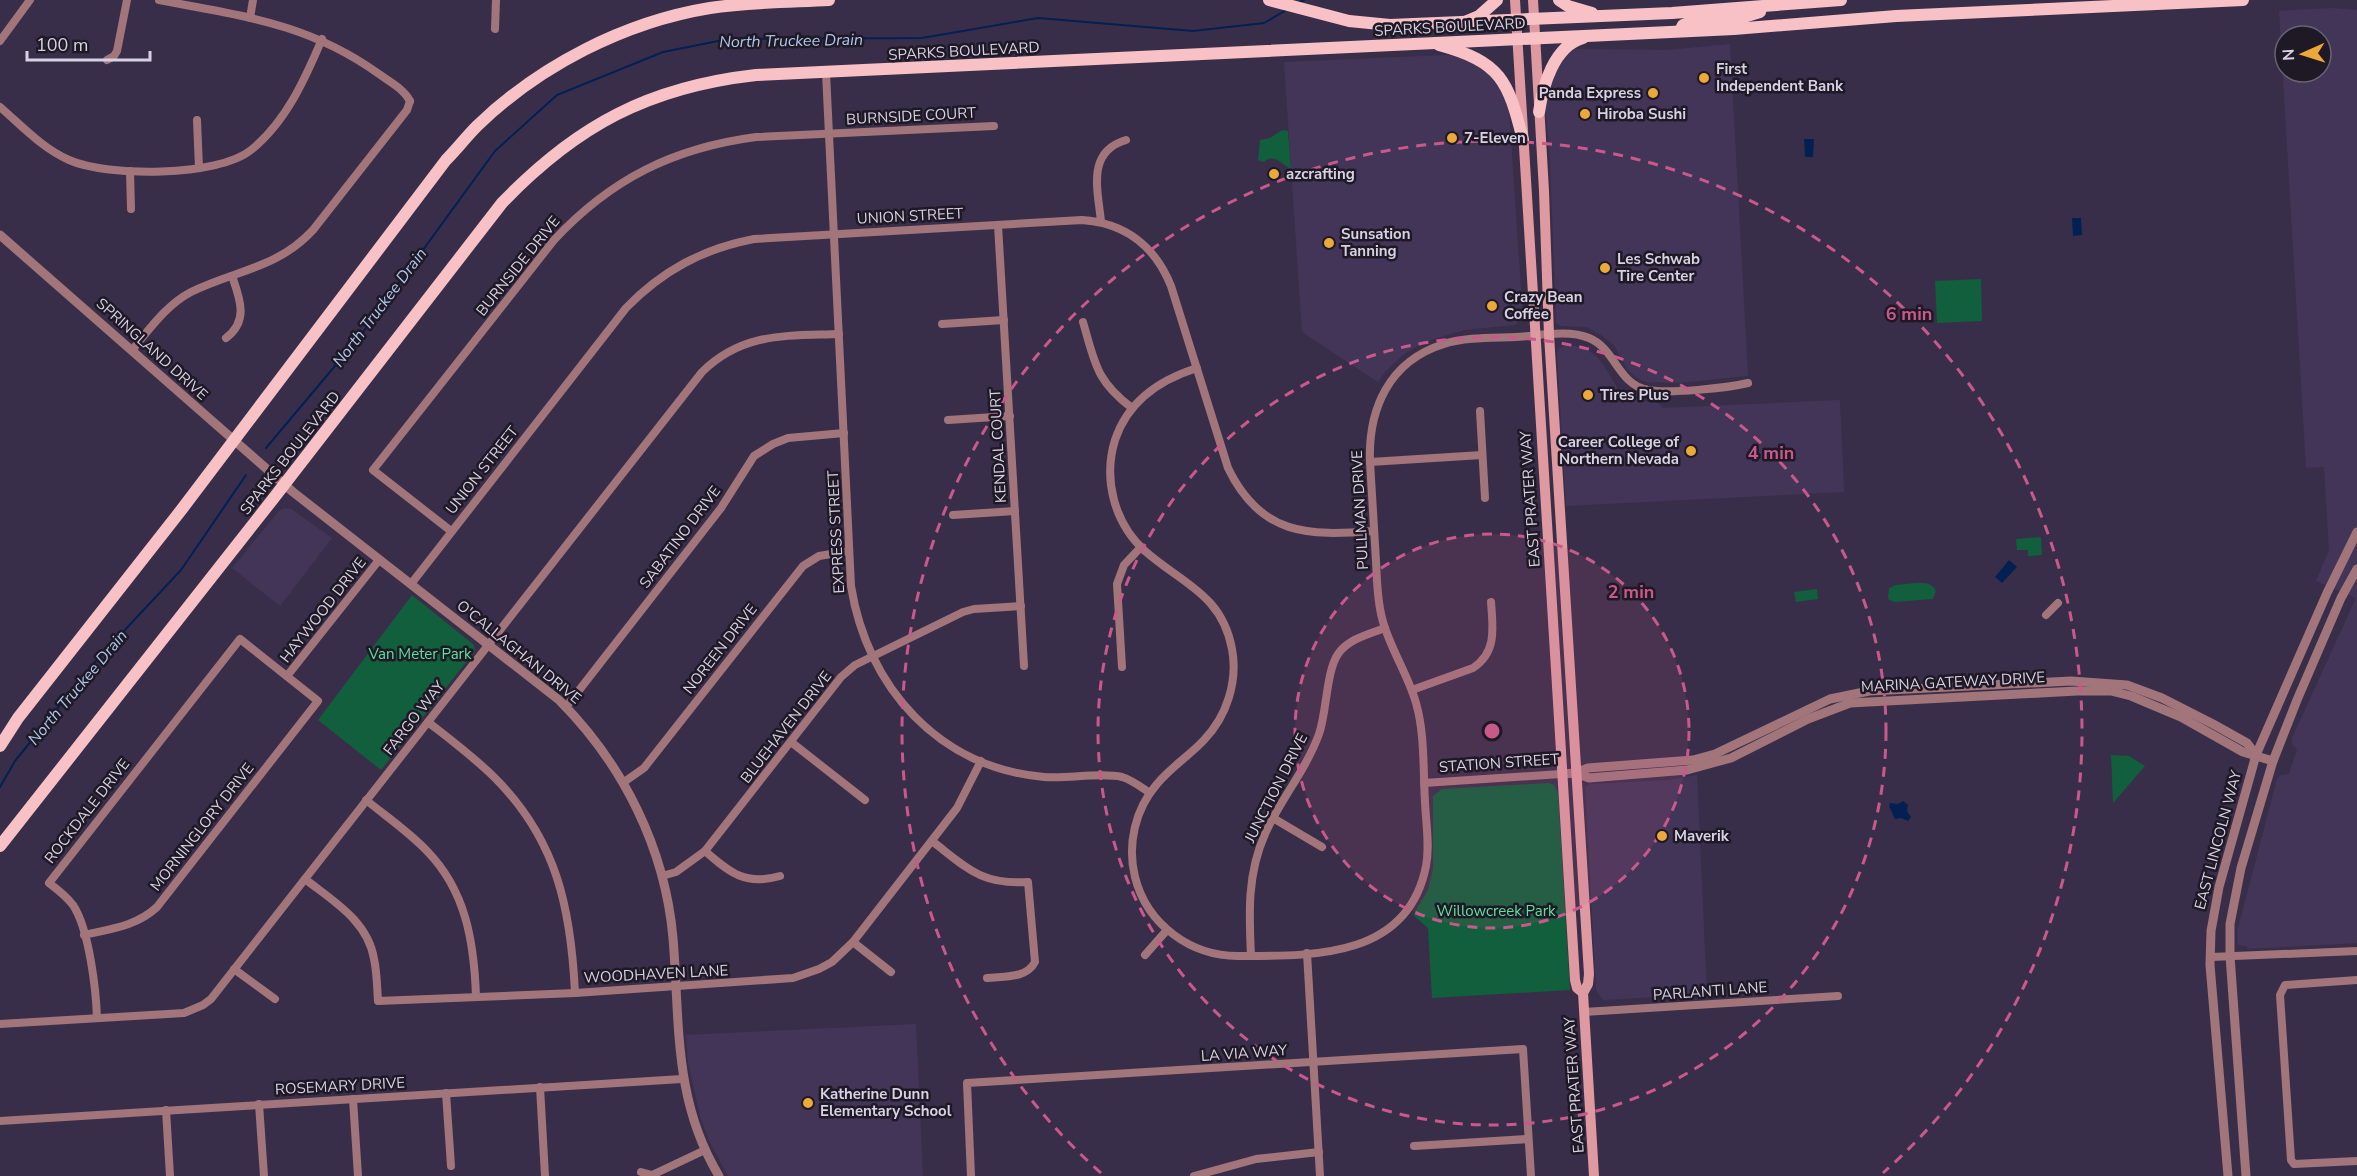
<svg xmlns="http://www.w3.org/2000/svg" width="2357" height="1176" viewBox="0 0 2357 1176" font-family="'Nunito Sans',sans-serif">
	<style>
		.built { fill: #433557; fill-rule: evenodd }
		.green { fill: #115f3c }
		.water { fill: #032053 }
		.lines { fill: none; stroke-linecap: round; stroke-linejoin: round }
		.stream { stroke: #032053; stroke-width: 2 }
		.minor { stroke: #a2757a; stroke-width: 8 }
		.tertiary { stroke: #a2757a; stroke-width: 9 }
		.secondary { stroke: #df99a0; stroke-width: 10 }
		.primary { stroke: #f8c1c6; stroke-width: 12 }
		.ring { fill: none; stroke: #c9598b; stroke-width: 3; stroke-dasharray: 10 8 }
		.poi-dot { fill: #eba93a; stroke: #1e1925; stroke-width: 2 }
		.labels { text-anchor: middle; stroke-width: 5; stroke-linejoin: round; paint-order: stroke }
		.street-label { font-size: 15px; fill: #d7d1e3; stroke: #1e1925 }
		.poi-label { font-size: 15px; font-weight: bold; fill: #d7d1e3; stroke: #1e1925; text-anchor: start }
		.park-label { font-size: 15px; fill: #5ce39e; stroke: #1e1925 }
		.water-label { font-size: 16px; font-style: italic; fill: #afc7ee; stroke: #1e1925 }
		.centre { fill: #c9598b; stroke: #1e1925; stroke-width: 3 }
		.ring-label { font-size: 18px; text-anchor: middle; font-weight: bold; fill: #c9598b; stroke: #1e1925; stroke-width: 5; stroke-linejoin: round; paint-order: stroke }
	</style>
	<rect width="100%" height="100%" fill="#392e49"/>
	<g class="built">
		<path d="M2333 8 2357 10V943L2248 949 2246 946 2238 945 2237 932 2277 779 2281 775 2289 774 2297 749 2292 745V738L2356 598 2316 581 2329 550 2324 467 2306 468 2279 11ZM2285 36H2321V72H2285Z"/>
		<path d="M1730 44 1748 376 1678 383 1646 382 1635 377 1627 369 1614 345 1601 335 1586 327 1561 326 1556 323 1550 158 1545 104 1556 69 1567 52 1575 49 1667 50Z"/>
		<path d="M1446 55 1464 58 1479 64 1492 76 1503 92 1509 110 1523 319 1515 325 1464 330 1424 342 1404 354 1385 372 1378 382 1302 332 1284 62Z"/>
		<path d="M1565 346H1575L1586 349 1596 356 1604 366 1618 389 1640 401 1658 403 1663 408 1840 400 1844 492 1566 506 1557 353 1559 348Z"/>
		<path d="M284 508 291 509 332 538 280 606 232 568 279 511Z"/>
		<path d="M1697 775 1707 994 1603 1000 1596 990 1585 787 1590 784 1668 780Z"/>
		<path d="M916 1024 923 1176H728L709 1141 700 1116 688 1062 686 1035Z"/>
	</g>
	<g class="green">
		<path d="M1282 130 1288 131 1291 169C1281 164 1274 153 1264 162L1258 160 1260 140 1270 138Z"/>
		<path d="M1981 279 1982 321 1937 323 1935 281Z"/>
		<path d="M2041 537 2042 555 2028 556V550H2017L2016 539Z"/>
		<path d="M1915 583C1924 583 1932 582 1936 591L1933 599 1894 602 1888 599 1889 588 1896 585Z"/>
		<path d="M1817 589 1818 599 1796 602 1794 592Z"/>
		<path d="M412 595 474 645 475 651 381 770 318 720Z"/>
		<path d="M2111 755 2129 756 2145 766 2113 803Z"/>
		<path d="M1549 783 1554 785 1558 793 1570 990 1432 998 1428 928 1413 915 1428 890 1433 869V796L1442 789Z"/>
	</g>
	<g class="water">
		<path d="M1804 139H1814L1813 157H1805Z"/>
		<path d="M2072 218H2081L2082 235 2073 236Z"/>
		<path d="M2009 560 2017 567 2002 583 1995 577Z"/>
		<path d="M1903 801 1908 805 1907 811 1911 817 1908 821 1901 818 1895 819 1889 806 1890 803 1898 804Z"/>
	</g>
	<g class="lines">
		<g class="stream">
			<path d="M1298 3 1304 0"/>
			<path d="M266 448 361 335 495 151 557 95 663 52 728 39 922 38 1038 18 1193 31 1264 23 1288 9"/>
			<path d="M0 787 15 761 93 664 181 570 246 475"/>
		</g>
		<g class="minor">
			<path d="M159 0C242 16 308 23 379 74 390 82 404 89 410 101"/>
			<path d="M250 18 253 0"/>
			<path d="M495 29 496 0"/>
			<path d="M0 41 30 0"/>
			<path d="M107 60 114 56 117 51 127 0"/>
			<path d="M826 73 851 586C867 687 939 768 1044 777 1068 779 1101 772 1122 777 1132 780 1141 787 1150 793"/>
			<path d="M0 107C22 126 42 148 69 160 107 177 218 177 251 150 286 122 305 79 322 39"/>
			<path d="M197 120 199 168"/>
			<path d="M130 171 131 209"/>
			<path d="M1101 222C1098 190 1086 152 1126 140"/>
			<path d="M998 225 1024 666"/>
			<path d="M1083 322C1095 363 1096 381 1132 408"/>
			<path d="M942 324 1004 320"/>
			<path d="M226 338C249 321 240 299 232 276"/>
			<path d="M132 350C149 330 166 305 191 292 235 270 277 269 313 230L407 110 410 101"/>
			<path d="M1197 368C1159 380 1128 401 1115 440 1103 479 1114 523 1145 551 1181 583 1222 594 1232 649 1238 681 1227 716 1204 740 1189 756 1171 767 1157 784 1135 809 1127 845 1135 877 1147 925 1192 957 1240 956 1314 956 1408 958 1426 866 1430 846 1426 824 1425 802 1423 770 1425 734 1416 703 1408 674 1389 647 1382 618 1377 599 1377 580 1376 561 1374 528 1372 495 1370 462 1368 409 1389 361 1444 344 1466 337 1492 338 1516 337 1538 336 1568 329 1589 338 1616 349 1617 384 1648 390 1669 394 1727 388 1748 383"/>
			<path d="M1480 411 1485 498"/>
			<path d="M948 420 1010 416"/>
			<path d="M1370 462 1482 455"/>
			<path d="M953 515 1015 511"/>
			<path d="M451 531 373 470 554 240C611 179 673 148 756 137L994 126"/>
			<path d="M411 584 626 308C662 271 702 249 754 239L1082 220C1125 223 1155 246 1171 286L1228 468C1261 536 1308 536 1374 531"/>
			<path d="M2046 615 2058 603"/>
			<path d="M1122 667 1117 584 1124 565 1141 547"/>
			<path d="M287 676 379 560"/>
			<path d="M1412 690 1473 668C1497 652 1493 628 1491 602"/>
			<path d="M566 707 721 508 754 456 773 444 788 438 844 433"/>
			<path d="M428 722C451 740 475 758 495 778 557 840 571 909 575 993"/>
			<path d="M791 742 865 800"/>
			<path d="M624 782 644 768 803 566 819 556 849 551"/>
			<path d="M1424 783 1561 774"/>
			<path d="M366 800C387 817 409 832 427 851 466 891 474 942 476 996"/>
			<path d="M1273 818 1322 847"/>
			<path d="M932 841C967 868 981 885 1028 882L1035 962C1026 979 1004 976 987 978"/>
			<path d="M705 851C730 873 746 886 780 876"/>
			<path d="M662 876 676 872 705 851 841 677 855 665 963 612 974 609 1021 606"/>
			<path d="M305 879C333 901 368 921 374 959 377 972 377 987 378 1001L575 993 793 978 819 969 832 962 853 942 957 808 981 761"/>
			<path d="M84 935C110 929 137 926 157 907L318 701 240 639 49 883C57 889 66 896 73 905 89 929 96 989 97 1018"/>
			<path d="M853 942 891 972"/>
			<path d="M1307 953 1320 1176"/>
			<path d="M1145 955 1167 930"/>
			<path d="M1251 956C1249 914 1247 874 1265 834 1280 800 1306 770 1319 734 1327 711 1326 672 1338 654 1348 639 1369 634 1385 628"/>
			<path d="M2211 957 2357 951"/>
			<path d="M234 969 275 999"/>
			<path d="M2357 980 2285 985 2280 995 2291 1160 2294 1164 2357 1161"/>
			<path d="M1584 1012 1838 996"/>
			<path d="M0 1024 184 1013 203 1005 211 999 702 372C743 332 786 336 839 334"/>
			<path d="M540 1087 545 1176"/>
			<path d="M446 1093 451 1166"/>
			<path d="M353 1099 358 1176"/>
			<path d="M259 1104 264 1176"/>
			<path d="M166 1110 170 1176"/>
			<path d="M0 1121 682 1079"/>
			<path d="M1414 1146 1528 1139"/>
			<path d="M641 1172 652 1175 705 1150"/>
			<path d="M971 1176 967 1083 1523 1049 1531 1176"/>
			<path d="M1194 1176 1256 1159 1319 1152"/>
		</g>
		<g class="tertiary">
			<path d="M0 235 293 492 559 700C623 764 665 848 673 938 680 1022 673 1100 719 1176"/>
			<path d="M1576 773 1589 778 1687 770 1731 758 1808 719 1850 703 2077 691H2111L2131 696 2181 717 2243 752 2273 761"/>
			<path d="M1561 774 1576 773 1588 768 1693 760 1715 754 1830 699 1869 691 2071 681 2127 685 2162 698 2213 724 2247 743 2256 755"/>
			<path d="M2228 1176 2210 965 2211 931 2219 887 2256 755 2327 593 2357 532"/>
			<path d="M2246 1176 2230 956V924L2241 868 2273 761 2297 700 2341 598 2357 569"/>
		</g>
		<g class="secondary">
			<path d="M1515 0 1575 980 1577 988 1583 993"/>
			<path d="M1533 0 1544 191 1549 335 1589 974 1588 984 1583 993 1594 1176"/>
		</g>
		<g class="primary">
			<path d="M1269 0 1349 21 1390 25 1672 13 1841 0"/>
			<path d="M1559 0 1568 6 1592 13"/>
			<path d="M1467 21 1479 16 1497 0"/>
			<path d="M1680 31 1683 25 1688 23 1737 19 1760 12"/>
			<path d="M1439 45C1501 62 1508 80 1523 140"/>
			<path d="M1539 112C1543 85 1554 46 1583 38"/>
			<path d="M0 746 18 718 182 509 446 160C457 149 466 137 477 126 539 66 624 22 710 8 749 2 789 2 829 0"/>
			<path d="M0 846 273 499 502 203C577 125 649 87 756 75L1734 29 1896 16 2243 0"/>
		</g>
	</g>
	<circle cx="1492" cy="731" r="197" fill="#c9598b" fill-opacity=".12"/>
	<g class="ring">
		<circle cx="1492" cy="731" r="197"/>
		<circle cx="1492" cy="731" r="394"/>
		<path d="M1101 1173A590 590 0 1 1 1883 1173"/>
	</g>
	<g class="poi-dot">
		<circle cx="1704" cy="78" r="6"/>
		<circle cx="1653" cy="93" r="6"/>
		<circle cx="1585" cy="114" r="6"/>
		<circle cx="1452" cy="138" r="6"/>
		<circle cx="1274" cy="174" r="6"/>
		<circle cx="1329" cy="243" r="6"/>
		<circle cx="1605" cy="268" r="6"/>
		<circle cx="1492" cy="306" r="6"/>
		<circle cx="1588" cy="395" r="6"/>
		<circle cx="1691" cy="451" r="6"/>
		<circle cx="1662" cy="836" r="6"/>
		<circle cx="808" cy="1103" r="6"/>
	</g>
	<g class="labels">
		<g class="street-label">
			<text transform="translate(1450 27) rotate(-3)" y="5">SPARKS BOULEVARD</text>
			<text transform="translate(964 51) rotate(-3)" y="5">SPARKS BOULEVARD</text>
			<text transform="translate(911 116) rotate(-3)" y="5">BURNSIDE COURT</text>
			<text transform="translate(910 216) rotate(-3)" y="5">UNION STREET</text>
			<text transform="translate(518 266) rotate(-51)" y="5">BURNSIDE DRIVE</text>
			<text transform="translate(152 349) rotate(42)" y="5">SPRINGLAND DRIVE</text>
			<text transform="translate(998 446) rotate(-93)" y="5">KENDAL COURT</text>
			<text transform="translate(290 453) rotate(-52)" y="5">SPARKS BOULEVARD</text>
			<text transform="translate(482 470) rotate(-52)" y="5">UNION STREET</text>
			<text transform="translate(1530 499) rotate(-94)" y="5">EAST PRATER WAY</text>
			<text transform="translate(1360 510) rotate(-93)" y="5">PULLMAN DRIVE</text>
			<text transform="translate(836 532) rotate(-93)" y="5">EXPRESS STREET</text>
			<text transform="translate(680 537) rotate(-53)" y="5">SABATINO DRIVE</text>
			<text transform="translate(323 610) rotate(-52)" y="5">HAYWOOD DRIVE</text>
			<text transform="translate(720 649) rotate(-52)" y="5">NOREEN DRIVE</text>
			<text transform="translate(519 652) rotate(39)" y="5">O'CALLAGHAN DRIVE</text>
			<text transform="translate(1953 682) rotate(-3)" y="5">MARINA GATEWAY DRIVE</text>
			<text transform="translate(414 718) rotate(-52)" y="5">FARGO WAY</text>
			<text transform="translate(786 727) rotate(-52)" y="5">BLUEHAVEN DRIVE</text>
			<text transform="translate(1499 763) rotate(-4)" y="5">STATION STREET</text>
			<text transform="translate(1276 788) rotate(-63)" y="5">JUNCTION DRIVE</text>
			<text transform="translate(87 811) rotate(-52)" y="5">ROCKDALE DRIVE</text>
			<text transform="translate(202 827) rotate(-52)" y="5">MORNINGLORY DRIVE</text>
			<text transform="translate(2218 840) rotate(-75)" y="5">EAST LINCOLN WAY</text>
			<text transform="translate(656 974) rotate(-3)" y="5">WOODHAVEN LANE</text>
			<text transform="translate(1710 991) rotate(-4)" y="5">PARLANTI LANE</text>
			<text transform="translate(1244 1053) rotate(-4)" y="5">LA VIA WAY</text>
			<text transform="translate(1574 1085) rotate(-94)" y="5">EAST PRATER WAY</text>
			<text transform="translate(340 1086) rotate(-3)" y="5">ROSEMARY DRIVE</text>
		</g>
		<g class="poi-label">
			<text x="1716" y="74">First<tspan x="1716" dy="17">Independent Bank</tspan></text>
			<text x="1641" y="98" text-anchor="end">Panda Express</text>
			<text x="1597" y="119">Hiroba Sushi</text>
			<text x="1464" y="143">7-Eleven</text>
			<text x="1286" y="179">azcrafting</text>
			<text x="1341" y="239">Sunsation<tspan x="1341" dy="17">Tanning</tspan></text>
			<text x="1617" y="264">Les Schwab<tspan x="1617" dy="17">Tire Center</tspan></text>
			<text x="1504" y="302">Crazy Bean<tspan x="1504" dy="17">Coffee</tspan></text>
			<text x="1600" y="400">Tires Plus</text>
			<text x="1679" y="447" text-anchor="end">Career College of<tspan x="1679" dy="17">Northern Nevada</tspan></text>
			<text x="1674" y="841">Maverik</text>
			<text x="820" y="1099">Katherine Dunn<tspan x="820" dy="17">Elementary School</tspan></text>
		</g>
		<g class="park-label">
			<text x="420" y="659">Van Meter Park</text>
			<text x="1496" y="916">Willowcreek Park</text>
		</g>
		<g class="water-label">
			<text transform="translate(791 40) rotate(-1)" y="6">North Truckee Drain</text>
			<text transform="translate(379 307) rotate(-53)" y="6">North Truckee Drain</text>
			<text transform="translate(77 687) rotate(-50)" y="6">North Truckee Drain</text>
		</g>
	</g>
	<circle cx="1492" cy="731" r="9" class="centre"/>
	<g class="ring-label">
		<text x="1909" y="320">6 min</text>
		<text x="1771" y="459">4 min</text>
		<text x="1631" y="598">2 min</text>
	</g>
	<g transform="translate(2303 54) rotate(267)"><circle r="28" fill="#1e1925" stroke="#686371" stroke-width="1.5"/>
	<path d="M0-4.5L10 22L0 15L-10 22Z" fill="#eba93a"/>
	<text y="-9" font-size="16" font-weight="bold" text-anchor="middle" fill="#d7d1e3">N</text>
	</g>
	<path d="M27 51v9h123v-9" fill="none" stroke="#d7d1e3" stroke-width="3"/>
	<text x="36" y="51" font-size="18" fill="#d7d1e3" stroke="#1e1925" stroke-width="4.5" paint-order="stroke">100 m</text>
</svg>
